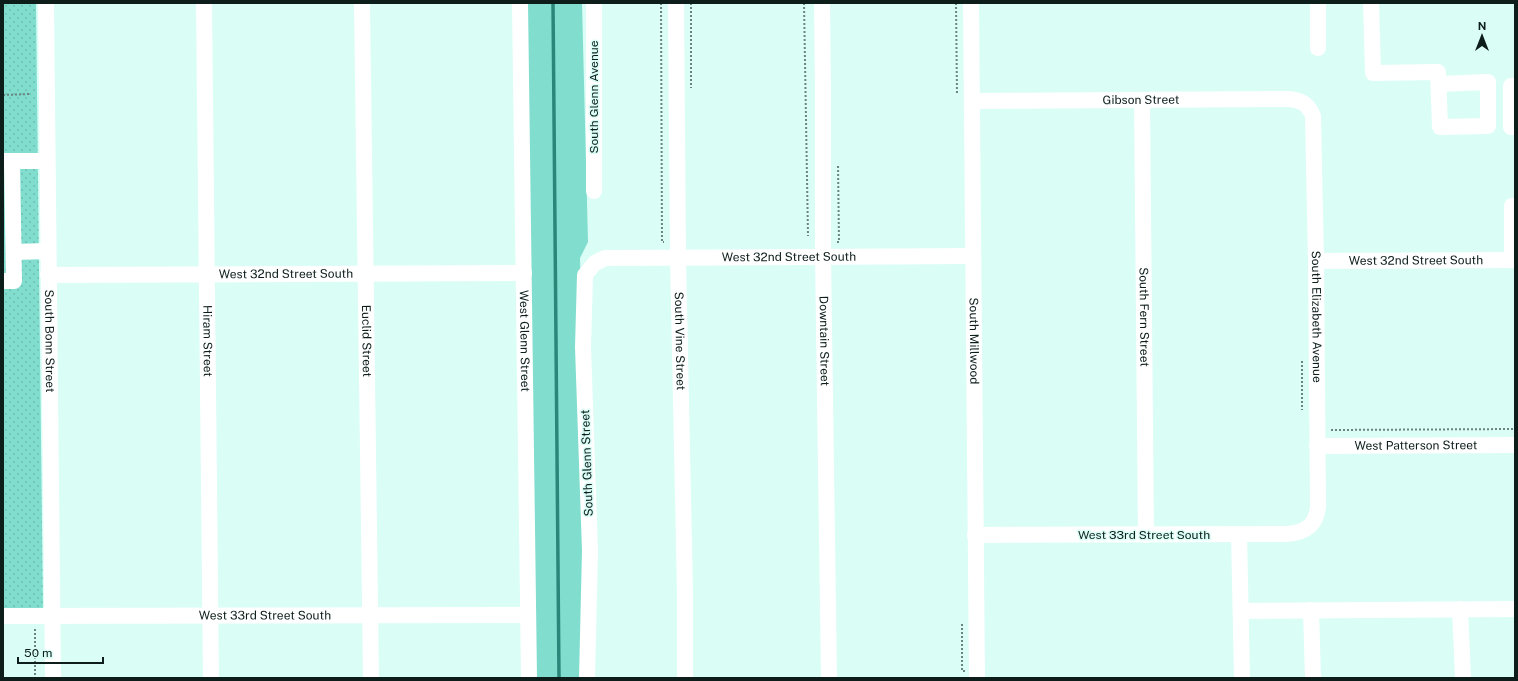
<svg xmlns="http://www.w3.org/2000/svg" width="1518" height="681" viewBox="0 0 1518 681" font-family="'Public Sans',sans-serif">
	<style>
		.grass { fill: #81decf }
		.park { fill: url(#park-dots) }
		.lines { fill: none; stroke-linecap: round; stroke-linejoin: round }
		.stream { stroke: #2b867a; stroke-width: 3.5 }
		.path { stroke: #6b847f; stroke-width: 2; stroke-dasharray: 2 2; stroke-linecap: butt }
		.minor { stroke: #fff; stroke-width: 16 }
		.labels { text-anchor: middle; stroke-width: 3; stroke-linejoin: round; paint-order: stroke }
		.street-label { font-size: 12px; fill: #0c1d1a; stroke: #dafdf6 }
	</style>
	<defs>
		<pattern id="park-dots" width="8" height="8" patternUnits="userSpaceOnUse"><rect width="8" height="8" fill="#81decf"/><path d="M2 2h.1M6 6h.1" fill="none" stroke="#6ebeb1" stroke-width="1.8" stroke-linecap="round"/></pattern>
	</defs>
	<rect width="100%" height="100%" fill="#dafdf6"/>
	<path class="grass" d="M527 3H582L588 242 580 258 590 678H534Z"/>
	<path class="park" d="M3 3H36L43 610H3Z"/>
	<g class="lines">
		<path class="stream" d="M553 3 559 678"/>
		<g class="path">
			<path d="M661 3 662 242H664"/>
			<path d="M691 3V88"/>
			<path d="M804 3 808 236"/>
			<path d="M956 3 957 94"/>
			<path d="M3 95 30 94"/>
			<path d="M837 242H839L838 164"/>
			<path d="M1302 361V410"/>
			<path d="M1331 430 1515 429"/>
			<path d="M962 624V671H965"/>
			<path d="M35 629V678"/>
		</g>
		<g class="minor">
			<path id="s1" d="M46 3 53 678"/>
			<path id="s2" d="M204 3 211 678"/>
			<path id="s3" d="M362 3 371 678"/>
			<path id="s4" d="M520 3 529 678"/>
			<path id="s5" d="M676 3 678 258 685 592V678"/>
			<path id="s6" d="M822 3 823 89V257L829 678"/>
			<path id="s7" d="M971 3 977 678"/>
			<path d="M1318 3V48"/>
			<path d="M1371 3 1373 73 1438 72 1440 127 1488 126V82L1439 84"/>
			<path d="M1515 86H1511V127H1515"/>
			<path id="s8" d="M1142 100 1146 535"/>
			<path id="s9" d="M972 101 1286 99C1299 99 1308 103 1313 116L1316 261 1318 507C1316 526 1304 533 1286 534L975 535"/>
			<path d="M3 161H47"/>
			<path d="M594 191V3"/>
			<path d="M14 252 48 251"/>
			<path d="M1512 260V206H1515"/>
			<path id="s10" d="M1316 261 1515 260"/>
			<path id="s11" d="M48 275 524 273"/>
			<path d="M3 281H14L12 161"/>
			<path id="s12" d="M1317 446 1515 445"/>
			<path d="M1239 534 1242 678"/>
			<path d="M1460 609 1463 678"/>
			<path d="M1311 610 1313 678"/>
			<path d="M1241 611 1515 609"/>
			<path id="s13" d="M3 616 528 615"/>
			<path id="s14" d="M587 678 590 551 583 347 585 275 595 263 605 258 973 256"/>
		</g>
	</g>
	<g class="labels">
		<g class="street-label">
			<text transform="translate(594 97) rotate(-90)" y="4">South Glenn Avenue</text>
			<text dy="4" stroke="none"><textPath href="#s9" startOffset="169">Gibson Street</textPath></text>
			<text dy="4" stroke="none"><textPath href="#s14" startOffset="614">West 32nd Street South</textPath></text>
			<text dy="4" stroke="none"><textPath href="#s10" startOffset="100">West 32nd Street South</textPath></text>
			<text dy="4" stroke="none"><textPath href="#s11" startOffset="238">West 32nd Street South</textPath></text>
			<text dy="4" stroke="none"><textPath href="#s8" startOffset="217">South Fern Street</textPath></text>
			<text dy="4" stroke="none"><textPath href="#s9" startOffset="549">South Elizabeth Avenue</textPath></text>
			<text dy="4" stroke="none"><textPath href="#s1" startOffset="338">South Bonn Street</textPath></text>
			<text dy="4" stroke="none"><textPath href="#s4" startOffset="338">West Glenn Street</textPath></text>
			<text dy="4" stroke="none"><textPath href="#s2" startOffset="338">Hiram Street</textPath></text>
			<text dy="4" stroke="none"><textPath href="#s3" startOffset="338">Euclid Street</textPath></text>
			<text dy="4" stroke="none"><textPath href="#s5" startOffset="338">South Vine Street</textPath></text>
			<text dy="4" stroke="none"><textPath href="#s6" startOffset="338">Downtain Street</textPath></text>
			<text dy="4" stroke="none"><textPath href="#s7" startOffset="338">South Millwood</textPath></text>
			<text dy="4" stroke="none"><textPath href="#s12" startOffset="99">West Patterson Street</textPath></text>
			<text transform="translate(587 463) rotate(-92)" y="4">South Glenn Street</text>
			<text x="1144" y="539">West 33rd Street South</text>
			<text dy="4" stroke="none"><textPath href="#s13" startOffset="262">West 33rd Street South</textPath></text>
		</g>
	</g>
	<rect width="1518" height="681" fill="none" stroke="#0c1d1a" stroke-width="8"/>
	<g transform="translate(1482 36)" stroke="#dafdf6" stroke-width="3" paint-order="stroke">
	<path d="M0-3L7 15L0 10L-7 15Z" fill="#0c1d1a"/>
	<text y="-6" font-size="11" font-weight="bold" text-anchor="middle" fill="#0c1d1a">N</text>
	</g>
	<path d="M18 657v6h85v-6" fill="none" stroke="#0c1d1a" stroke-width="2"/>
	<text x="24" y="657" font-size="12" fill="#0c1d1a" stroke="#dafdf6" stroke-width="3" paint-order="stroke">50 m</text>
</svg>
